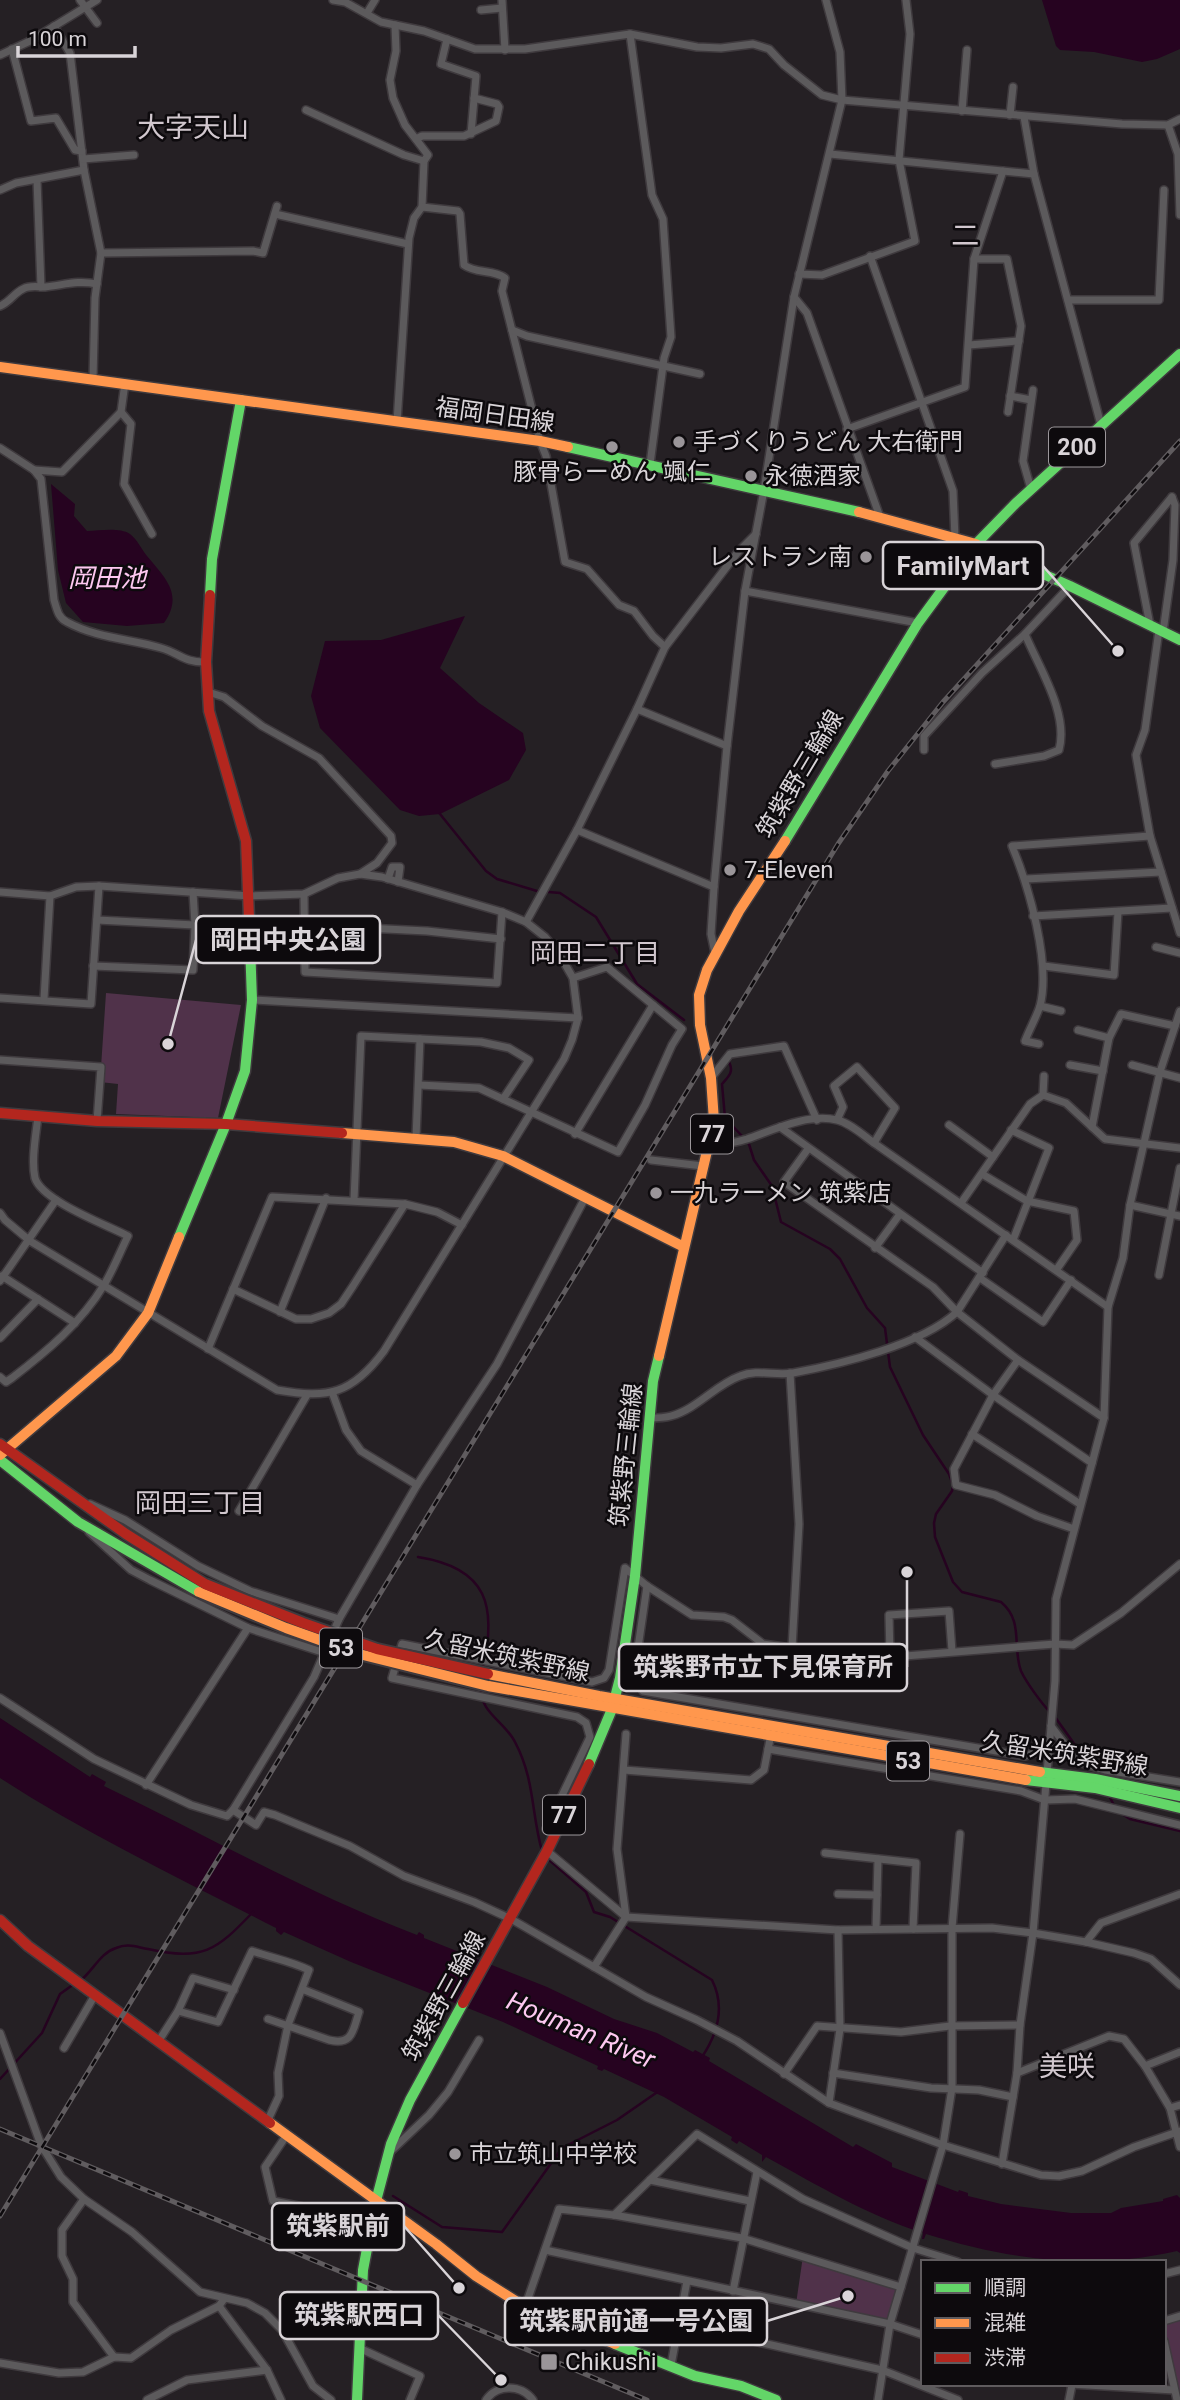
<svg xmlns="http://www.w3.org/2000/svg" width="1180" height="2400" viewBox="0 0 1180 2400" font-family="Roboto,'Noto Sans JP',sans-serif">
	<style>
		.green { fill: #50324a }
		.water { fill: #260320 }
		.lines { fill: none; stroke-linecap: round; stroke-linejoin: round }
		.stream { stroke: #260320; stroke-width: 2.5 }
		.street-casing { stroke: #3f3a3e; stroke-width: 10 }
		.fast-casing { stroke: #3f3a3e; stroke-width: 13 }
		.slow-casing { stroke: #3f3a3e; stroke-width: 13 }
		.jam-casing { stroke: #3f3a3e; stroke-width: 13 }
		.street { stroke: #5c5a5c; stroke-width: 7 }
		.fast { stroke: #63d668; stroke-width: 10 }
		.slow { stroke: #ff974d; stroke-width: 10 }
		.jam { stroke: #b3261e; stroke-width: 10 }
		.rail-casing { stroke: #605c5f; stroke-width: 5 }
		.rail { stroke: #0d0a0d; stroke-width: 2.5; stroke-dasharray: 8; stroke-linecap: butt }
		.slow-bridge-casing { stroke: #3f3a3e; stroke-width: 14; stroke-linecap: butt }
		.jam-bridge-casing { stroke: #3f3a3e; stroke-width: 14; stroke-linecap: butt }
		.slow-bridge { stroke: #ff974d; stroke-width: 10 }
		.jam-bridge { stroke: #b3261e; stroke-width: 10 }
		.poi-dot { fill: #9a9599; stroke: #0d0a0d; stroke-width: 2.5 }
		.labels { text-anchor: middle; stroke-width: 5; stroke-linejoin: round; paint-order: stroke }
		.shield { fill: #0d0a0d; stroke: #9c979b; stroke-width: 2 }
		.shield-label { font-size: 23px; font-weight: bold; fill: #d9d4d8 }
		.street-label { font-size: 24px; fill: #d9d4d8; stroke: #0d0a0d }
		.poi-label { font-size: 24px; fill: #d9d4d8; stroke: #0d0a0d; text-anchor: start }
		.water-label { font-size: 26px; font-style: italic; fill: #fdc8f0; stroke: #0d0a0d }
		.neighbourhood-label { font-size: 26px; fill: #d1c7ce; stroke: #0d0a0d }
		.quarter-label { font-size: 28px; fill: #d1c7ce; stroke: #0d0a0d }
		.leader { fill: none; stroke: #d9d4d8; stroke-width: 2.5 }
		.callout-dot { fill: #d9d4d8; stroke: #0d0a0d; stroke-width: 2.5 }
		.callout { fill: #0d0a0d; stroke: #d9d4d8; stroke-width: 2.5 }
		.callout-label { font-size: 26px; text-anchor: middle; font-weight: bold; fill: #d9d4d8 }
	</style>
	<rect width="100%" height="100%" fill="#252024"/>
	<g class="green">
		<path d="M106 993 241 1005 218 1118 116 1114 118 1084 100 1082Z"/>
		<path d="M803 2256 901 2287 890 2324 796 2304Z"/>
		<path d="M1180 2316V2390H1174L1164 2341V2321Z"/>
	</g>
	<g class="water">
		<path d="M1042 0H1180V49L1157 59 1142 62 1094 52 1060 50 1056 46Z"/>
		<path d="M51 484 75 504 74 516 87 531C99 531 119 527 130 534 137 539 142 550 147 556 165 578 184 594 164 623L127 626 83 622 66 603 58 570Z"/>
		<path d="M465 616 440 668 479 703 523 733 526 750 509 780 440 814 419 816 400 810 320 728 311 696 325 641 381 640Z"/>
		<path d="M0 1718 90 1777 92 1774 106 1782 104 1786C208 1836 309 1894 417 1935L419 1932 424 1935V1938L547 1987 614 2019 657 2033 693 2052 695 2050 710 2058 709 2061 853 2147 856 2144 892 2163V2167L958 2192 959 2190 968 2193V2196L1001 2204 1071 2213H1111L1121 2208 1163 2201V2199L1177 2195 1180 2198V2253L1177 2251C1089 2271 1011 2260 926 2234L924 2239H922L923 2233C867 2215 817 2185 766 2157L762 2162V2155L739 2141 737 2144 731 2140 732 2137 664 2097 604 2069 602 2071 597 2069 598 2066 503 2022 351 1962 284 1932 281 1935 276 1931V1928C183 1880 88 1835 0 1778Z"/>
	</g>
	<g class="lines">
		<g class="stream">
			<path d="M440 814 486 871 497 879 537 891 560 893 596 917 637 984 684 1020"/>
			<path d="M729 1062C734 1072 729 1076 722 1084L725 1118 743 1137"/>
			<path d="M748 1141 754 1160 772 1186 781 1222 830 1249 840 1259 867 1308 885 1328 890 1367 923 1435 949 1474 953 1485 952 1491 936 1514 934 1523 935 1537 953 1582 962 1592 1001 1602C1024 1621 1012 1647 1021 1671 1026 1682 1042 1704 1050 1712"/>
			<path d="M418 1557C488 1568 497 1606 483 1669"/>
			<path d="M481 1689C480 1712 505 1722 515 1742 535 1780 531 1812 542 1851"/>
			<path d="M1055 1717 1088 1763"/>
			<path d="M1108 1794 1115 1807"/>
			<path d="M1122 1814 1130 1819 1180 1831"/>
			<path d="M548 1859 586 1892 594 1912 610 1917 712 1980C725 2006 718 2033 702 2057"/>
			<path d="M80 1981C93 1971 100 1953 116 1948 128 1943 136 1947 148 1949 203 1961 216 1951 253 1912"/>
			<path d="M0 2079 42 2033 60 1994 74 1984"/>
			<path d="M393 2196 442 2227 502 2232 562 2148 617 2120 656 2093"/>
		</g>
		<defs>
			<g id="street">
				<path d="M80 0 97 23"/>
				<path d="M333 0 345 2 381 22 424 31 475 49H525L630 34 697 47 721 48 753 44 769 49 784 65 822 95 842 100 1122 124 1168 125 1180 119"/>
				<path d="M502 0 505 50"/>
				<path d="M481 10 502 8"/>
				<path d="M367 13 375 0"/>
				<path d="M395 25 396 51 390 80 393 98 405 125 428 155 424 161 422 207 414 218 409 238 397 422"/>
				<path d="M54 26 70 53 84 170 101 253 95 298 93 379"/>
				<path d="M630 34 652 195 663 219 671 337 664 358 650 464"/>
				<path d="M447 39 441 64 476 76 471 134"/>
				<path d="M12 49 31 121 56 118 75 150 82 151"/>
				<path d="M0 55 30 41 97 0"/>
				<path d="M306 110 404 155 424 161"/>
				<path d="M962 111 967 50"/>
				<path d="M1010 115 1013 87"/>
				<path d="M1024 117 1034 174 1101 425"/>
				<path d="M1168 125 1178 154 1180 215"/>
				<path d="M416 139 422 136H464L496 121 499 107 497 104 474 98"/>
				<path d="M830 154 1034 174"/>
				<path d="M83 159 134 155"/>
				<path d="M37 180 41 287"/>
				<path d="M0 190 16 183 84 170"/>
				<path d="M422 207 458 211 460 214 464 265C476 274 493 269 505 278L502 291 540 441 546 456 565 562 587 569 619 605 634 611 653 636 665 647"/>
				<path d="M275 214 408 244"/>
				<path d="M101 253 253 251 263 253 277 206"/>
				<path d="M870 256 953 491 955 538"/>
				<path d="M974 259H1007L1021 326 1008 412"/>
				<path d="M799 274 822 275 915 241 899 160 910 34 906 0"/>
				<path d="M794 297 807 313 880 517"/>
				<path d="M1068 300H1159L1164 190"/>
				<path d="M0 306C10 302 14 293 23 289 30 285 37 287 45 287 64 285 77 280 97 284"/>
				<path d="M512 330 527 336 700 374"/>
				<path d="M969 345 1019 341"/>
				<path d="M1010 396 1031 400"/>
				<path d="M121 412 131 424 124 484 152 534"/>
				<path d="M847 429 965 387 974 259 1003 171"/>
				<path d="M0 448 34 470 41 479 54 600C57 609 58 618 67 622 96 638 130 639 161 648 179 653 185 663 206 662"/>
				<path d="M34 470 62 472 121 412 125 383"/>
				<path d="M1031 489 1023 461 1033 390"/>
				<path d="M745 591 918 623"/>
				<path d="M1150 625 1134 543 1172 497"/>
				<path d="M1159 630 1145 730 1136 755 1150 836 1180 933"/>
				<path d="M1163 632 1173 560 1175 505 1172 497"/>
				<path d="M208 692 224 697 262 726 319 758 391 836 392 843 377 863 360 874"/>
				<path d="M637 709 727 746"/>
				<path d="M924 750V736L982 673 1025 634 1070 586"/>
				<path d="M995 764 1044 756 1059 750C1069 713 1039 668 1025 634"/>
				<path d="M577 830 714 887"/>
				<path d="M388 879 392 867H400L398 882"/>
				<path d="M1026 879 1161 872"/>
				<path d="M0 892 50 896 76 887 99 886 250 896 304 894 338 878 360 874 382 877 502 912 526 922 545 937 558 952 573 978 578 1018 572 1040 564 1059 384 1351C352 1394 329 1399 277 1390L30 1241 5 1220 0 1213"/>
				<path d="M304 894 305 972 497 983 502 912"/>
				<path d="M1033 916 1172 908"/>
				<path d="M97 920 195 925"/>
				<path d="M526 922 577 830 637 709 665 647 738 552 756 534"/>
				<path d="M304 925 427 931 501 939"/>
				<path d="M1156 947 1180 953"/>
				<path d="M715 953 711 934 714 887 727 746 745 591 764 490 794 297 842 100 840 52 826 0"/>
				<path d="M93 966 193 970 195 925 193 892"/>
				<path d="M1044 966 1114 975 1118 912"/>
				<path d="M0 998 91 1004 99 886"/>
				<path d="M44 999 50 896"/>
				<path d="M252 1000 578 1018"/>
				<path d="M1040 1006 1061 1011"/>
				<path d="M1078 1030 1109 1038"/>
				<path d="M1039 1044 1025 1041C1029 1030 1036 1018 1040 1006 1051 963 1029 887 1012 846L1150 836"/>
				<path d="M0 1060 101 1067 97 1121"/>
				<path d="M1070 1065 1103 1071"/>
				<path d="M1132 1065 1180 1078"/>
				<path d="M711 1078 730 1054 784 1046 817 1120"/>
				<path d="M419 1085 479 1088 618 1152 645 1105 672 1045 682 1029 607 967 573 978"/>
				<path d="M1043 1095 1044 1076"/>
				<path d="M949 1125 993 1157"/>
				<path d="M780 1127 983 1273"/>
				<path d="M1092 1127 1109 1038 1121 1014 1175 1026"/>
				<path d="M1011 1130 1049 1148 1013 1240"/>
				<path d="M575 1134 653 1005"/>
				<path d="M416 1138 420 1039"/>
				<path d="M874 1143 1108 1307"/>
				<path d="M709 1147C721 1145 734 1143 747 1139 773 1130 808 1113 837 1120 850 1123 863 1135 874 1143L895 1108 857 1067 834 1086 843 1107 837 1120"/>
				<path d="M808 1149 784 1182 933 1287 957 1312 1018 1360 1104 1418"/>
				<path d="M651 1160 703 1166"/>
				<path d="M982 1174 1027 1201 1074 1211 1077 1240 1057 1269"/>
				<path d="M354 1200 361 1036 481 1042 509 1048 529 1060 503 1099"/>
				<path d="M961 1203 1030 1104 1043 1095 1066 1103 1105 1139 1180 1148"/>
				<path d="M1130 1205 1180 1216"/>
				<path d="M875 1248 900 1214"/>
				<path d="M1159 1275 1180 1168"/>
				<path d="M2 1276 75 1323"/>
				<path d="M980 1278 1043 1322 1071 1280"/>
				<path d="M0 1281 56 1200"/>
				<path d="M233 1289 296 1319H311L329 1313 341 1304 353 1286 405 1204"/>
				<path d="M280 1312 326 1198"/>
				<path d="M915 1337 993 1395 1092 1463"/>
				<path d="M0 1338 38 1299"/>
				<path d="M208 1349 272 1197 405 1204 437 1212 462 1225"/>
				<path d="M1018 1360 993 1395 954 1469 956 1485 995 1495 1037 1516 1074 1529"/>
				<path d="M790 1373 799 1524 792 1648"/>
				<path d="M0 1377 6 1382 12 1378C46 1352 81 1323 104 1285 113 1270 120 1252 128 1236 107 1225 42 1201 35 1178 31 1160 36 1135 38 1116"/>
				<path d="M332 1392 346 1430 361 1451 417 1485"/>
				<path d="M649 1418C656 1418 664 1418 671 1416 697 1409 715 1385 740 1376 758 1369 775 1376 793 1373 841 1364 921 1345 957 1312L1006 1235"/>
				<path d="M972 1434 1080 1504"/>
				<path d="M90 1504 125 1520 198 1566 250 1591 339 1619"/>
				<path d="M239 1511 307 1395"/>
				<path d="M89 1532 131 1570 150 1580 248 1628 325 1653"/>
				<path d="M647 1586 634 1675 643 1691 1025 1756 1048 1748"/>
				<path d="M890 1656 889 1615 949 1611 952 1651"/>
				<path d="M0 1698 94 1759 191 1805 227 1816 233 1810 314 1677 339 1619 417 1485 497 1364 585 1198"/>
				<path d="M1051 1726 1078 1762 1105 1770 1180 1782"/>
				<path d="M768 1749 1021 1791 1045 1800 1075 1799 1180 1825"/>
				<path d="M624 1770 751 1780 764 1770 771 1734"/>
				<path d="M146 1785 248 1628"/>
				<path d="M233 1810 256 1825 264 1812 275 1815 350 1846 404 1876 474 1902 511 1919 646 1997 697 2020 737 2041 829 2103 943 2145 1041 2175 1059 2176 1082 2171 1134 2147 1180 2131"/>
				<path d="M554 1835 546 1829 590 1737 586 1723 577 1717 392 1678 402 1644 592 1682 604 1678 609 1670 625 1568 647 1586 692 1615 724 1617 732 1620 763 1644 867 1659 1055 1644 1073 1645 1121 1613 1180 1564"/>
				<path d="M547 1851 626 1917 838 1930 992 1928 1033 1933 1086 1942 1134 1953 1151 1959 1180 1985"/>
				<path d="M825 1853 916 1863 913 1929"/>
				<path d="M838 1894 877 1895"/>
				<path d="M876 1929 878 1859"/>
				<path d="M1086 1942 1101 1923 1180 1894"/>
				<path d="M594 1967 626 1917 617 1849 626 1734"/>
				<path d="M178 2011 218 2022 252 1951C272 1958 290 1961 309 1970L288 2025 278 2073 279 2096 267 2122"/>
				<path d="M268 2019 329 2040C353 2046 353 2030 359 2012L302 1989"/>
				<path d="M0 2033 41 2145 61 2177 84 2199 132 2232 200 2292 247 2303 265 2313 282 2330 313 2386 331 2400"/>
				<path d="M158 2042 178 2011 193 1978 234 1990"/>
				<path d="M64 2048 95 1995"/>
				<path d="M1145 2066 1180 2052"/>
				<path d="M833 2073 931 2088 979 2090 1013 2097"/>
				<path d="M1017 2073 1109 2036 1124 2039 1145 2066 1170 2108 1180 2147"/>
				<path d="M784 2074 817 2026 901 2032 950 2026 1020 2025"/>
				<path d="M829 2103 840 2029 838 1930"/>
				<path d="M1170 2108 1180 2105"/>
				<path d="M284 2139 265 2167 273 2201 333 2213 366 2246"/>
				<path d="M391 2151 429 2115 448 2092 479 2040"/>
				<path d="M1002 2164 1017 2073 1020 2025 1033 1933 1055 1681 1056 1599 1104 1418 1108 1307 1123 1258 1130 1205 1160 1072 1180 1011"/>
				<path d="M650 2180 750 2201"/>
				<path d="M84 2199 62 2230V2256L73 2279V2302L114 2357"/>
				<path d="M614 2215 697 2134 803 2199 913 2248 958 2262"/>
				<path d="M545 2250 890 2324 923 2335"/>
				<path d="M1164 2274 1180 2270"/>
				<path d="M733 2291 757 2172"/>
				<path d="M219 2306 267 2370 281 2400"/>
				<path d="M525 2307 559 2209 614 2215 742 2238 901 2287"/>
				<path d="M1164 2321 1180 2316"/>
				<path d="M679 2324 882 2370 958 2400"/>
				<path d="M1164 2341 1177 2400"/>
				<path d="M359 2348 420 2376 410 2400"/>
				<path d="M0 2363 59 2373 83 2372 114 2357 131 2358 171 2330 219 2306 224 2299"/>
				<path d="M671 2365 687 2281"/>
				<path d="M1070 2384 1174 2390"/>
				<path d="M147 2400 187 2380 267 2370"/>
				<path d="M486 2400C497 2384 521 2384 533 2400"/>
				<path d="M878 2400 890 2324 943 2145 952 2088V1928L960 1834"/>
				<path d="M1069 2400 1072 2385"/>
			</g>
			<g id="fast">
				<path d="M1180 354 1016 503 976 544 1070 586 1180 640"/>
				<path d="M568 447 859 512"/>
				<path d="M210 595 212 559 241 400"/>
				<path d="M785 841 918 623 976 544"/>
				<path d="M179 1237 226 1124 245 1071 252 1000 250 944"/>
				<path d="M0 1460 78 1522 199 1592"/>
				<path d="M589 1764 612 1709 620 1678 635 1576 653 1381 659 1356"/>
				<path d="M1040 1772 1095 1779 1180 1796"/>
				<path d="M1026 1780 1095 1788 1180 1808"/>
				<path d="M615 2344 695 2376 741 2386 776 2400"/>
				<path d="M357 2400 363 2270 376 2201 391 2144 410 2100 463 2003"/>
			</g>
			<g id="slow">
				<path d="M0 367 540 441 568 447"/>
				<path d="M859 512 976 544"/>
				<path d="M342 1133 454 1142 503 1156 684 1247"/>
				<path d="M659 1356 714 1121 711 1078 700 1025 699 995 707 970 739 911 785 841"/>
				<path d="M0 1455 116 1356 148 1313 179 1237"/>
				<path d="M488 1674 599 1696 1040 1772"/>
				<path d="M488 1686 1026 1780"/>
				<path d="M270 2123 436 2244 476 2276 525 2307 615 2344"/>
			</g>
			<g id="jam">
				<path d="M210 595 206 662 209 711 246 841 250 944"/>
				<path d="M0 1113 97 1121 226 1124 342 1133"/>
				<path d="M0 1444 126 1534 205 1584"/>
				<path d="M0 1920 28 1946 270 2123"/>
				<path d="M463 2003 547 1851 589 1764"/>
			</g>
		</defs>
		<use href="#street" class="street-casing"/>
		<use href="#fast" class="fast-casing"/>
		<use href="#slow" class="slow-casing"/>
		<use href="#jam" class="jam-casing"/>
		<use href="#street" class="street"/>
		<use href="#fast" class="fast"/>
		<use href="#slow" class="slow"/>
		<use href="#jam" class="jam"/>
		<defs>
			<g id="rail">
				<path d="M0 2129 647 2400"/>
				<path d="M0 2216 838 844 888 771 943 702 1180 441"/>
			</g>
		</defs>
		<use href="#rail" class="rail-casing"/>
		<use href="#rail" class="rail"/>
		<defs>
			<path id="slow-bridge" d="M199 1592 286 1628 359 1654 488 1686"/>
			<path id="jam-bridge" d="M205 1584 303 1623 377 1649 488 1674"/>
		</defs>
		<use href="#slow-bridge" class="slow-bridge-casing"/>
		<use href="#jam-bridge" class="jam-bridge-casing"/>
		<use href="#slow-bridge" class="slow-bridge"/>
		<use href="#jam-bridge" class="jam-bridge"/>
	</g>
	<g class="poi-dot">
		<circle cx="679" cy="442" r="7"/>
		<circle cx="612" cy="447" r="7"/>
		<circle cx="751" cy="476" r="7"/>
		<circle cx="866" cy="557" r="7"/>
		<circle cx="730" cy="870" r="7"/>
		<circle cx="656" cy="1193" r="7"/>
		<circle cx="455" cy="2154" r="7"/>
		<rect x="540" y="2353" width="18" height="18" rx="3.5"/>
	</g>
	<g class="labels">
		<g class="shield">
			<rect x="1049" y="427.5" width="56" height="39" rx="5"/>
			<rect x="691" y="1114.5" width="42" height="39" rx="5"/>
			<rect x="320" y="1628.5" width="42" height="39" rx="5"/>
			<rect x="887" y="1741.5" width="42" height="39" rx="5"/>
			<rect x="543" y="1795.5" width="42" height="39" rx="5"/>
		</g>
		<g class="shield-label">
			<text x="1077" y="455">200</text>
			<text x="712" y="1142">77</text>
			<text x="341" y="1656">53</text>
			<text x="908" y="1769">53</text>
			<text x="564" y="1823">77</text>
		</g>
		<g class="street-label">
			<text transform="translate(495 415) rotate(8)" y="8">福岡日田線</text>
			<text transform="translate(800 774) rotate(-59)" y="8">筑紫野三輪線</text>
			<text transform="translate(626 1455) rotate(-84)" y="8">筑紫野三輪線</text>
			<text transform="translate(507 1656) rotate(12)" y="8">久留米筑紫野線</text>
			<text transform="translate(1065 1754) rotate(9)" y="8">久留米筑紫野線</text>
			<text transform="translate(444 1996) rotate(-61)" y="8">筑紫野三輪線</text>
		</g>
		<g class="poi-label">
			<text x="693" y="450">手づくりうどん 大右衛門</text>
			<text x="612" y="480" text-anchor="middle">豚骨らーめん 颯仁</text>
			<text x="765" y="484">永徳酒家</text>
			<text x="852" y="565" text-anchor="end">レストラン南</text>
			<text x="744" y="878">7-Eleven</text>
			<text x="670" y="1201">一九ラーメン 筑紫店</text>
			<text x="469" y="2162">市立筑山中学校</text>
			<text x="565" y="2370">Chikushi</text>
		</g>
		<g class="water-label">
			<text x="107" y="587">岡田池</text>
			<text transform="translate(581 2030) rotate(23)" y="9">Houman River</text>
		</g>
		<g class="neighbourhood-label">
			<text x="595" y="962">岡田二丁目</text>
			<text x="200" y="1512">岡田三丁目</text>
		</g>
		<g class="quarter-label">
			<text x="193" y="137">大字天山</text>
			<text x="965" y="245">二</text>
			<text x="1067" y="2076">美咲</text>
		</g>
	</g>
	<path class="leader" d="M1118 651L1043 566M168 1044L196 940M907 1572L907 1667M459 2288L404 2226M501 2380L438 2315M848 2296L767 2321"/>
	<g class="callout-dot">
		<circle cx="1118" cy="651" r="7"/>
		<circle cx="168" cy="1044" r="7"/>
		<circle cx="907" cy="1572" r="7"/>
		<circle cx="459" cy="2288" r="7"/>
		<circle cx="501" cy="2380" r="7"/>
		<circle cx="848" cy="2296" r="7"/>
	</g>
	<g class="callout">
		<rect x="883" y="542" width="160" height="47" rx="7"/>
		<rect x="196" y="916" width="184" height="47" rx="7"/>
		<rect x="619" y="1644" width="288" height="47" rx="7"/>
		<rect x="272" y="2203" width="132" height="47" rx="7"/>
		<rect x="280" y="2292" width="158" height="47" rx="7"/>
		<rect x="505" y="2298" width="262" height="47" rx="7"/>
	</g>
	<g class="callout-label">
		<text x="963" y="575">FamilyMart</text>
		<text x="288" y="949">岡田中央公園</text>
		<text x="763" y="1676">筑紫野市立下見保育所</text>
		<text x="338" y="2235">筑紫駅前</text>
		<text x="359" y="2324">筑紫駅西口</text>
		<text x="636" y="2330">筑紫駅前通一号公園</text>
	</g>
	<rect x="921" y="2260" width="245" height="126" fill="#0d0a0d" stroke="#5f5b5e" stroke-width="2"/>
	<rect x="935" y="2283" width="35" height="10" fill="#63d668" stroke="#5f5b5e" stroke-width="2"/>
	<text x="984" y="2295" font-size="21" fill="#d9d4d8">順調</text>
	<rect x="935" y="2318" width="35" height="10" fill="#ff974d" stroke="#5f5b5e" stroke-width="2"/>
	<text x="984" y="2330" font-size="21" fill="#d9d4d8">混雑</text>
	<rect x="935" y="2353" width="35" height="10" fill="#b3261e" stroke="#5f5b5e" stroke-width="2"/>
	<text x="984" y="2365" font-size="21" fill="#d9d4d8">渋滞</text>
	<path d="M18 46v10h117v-10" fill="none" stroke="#d9d4d8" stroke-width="3.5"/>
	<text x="28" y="46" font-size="21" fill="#d9d4d8" stroke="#0d0a0d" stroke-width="5" paint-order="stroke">100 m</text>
</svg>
